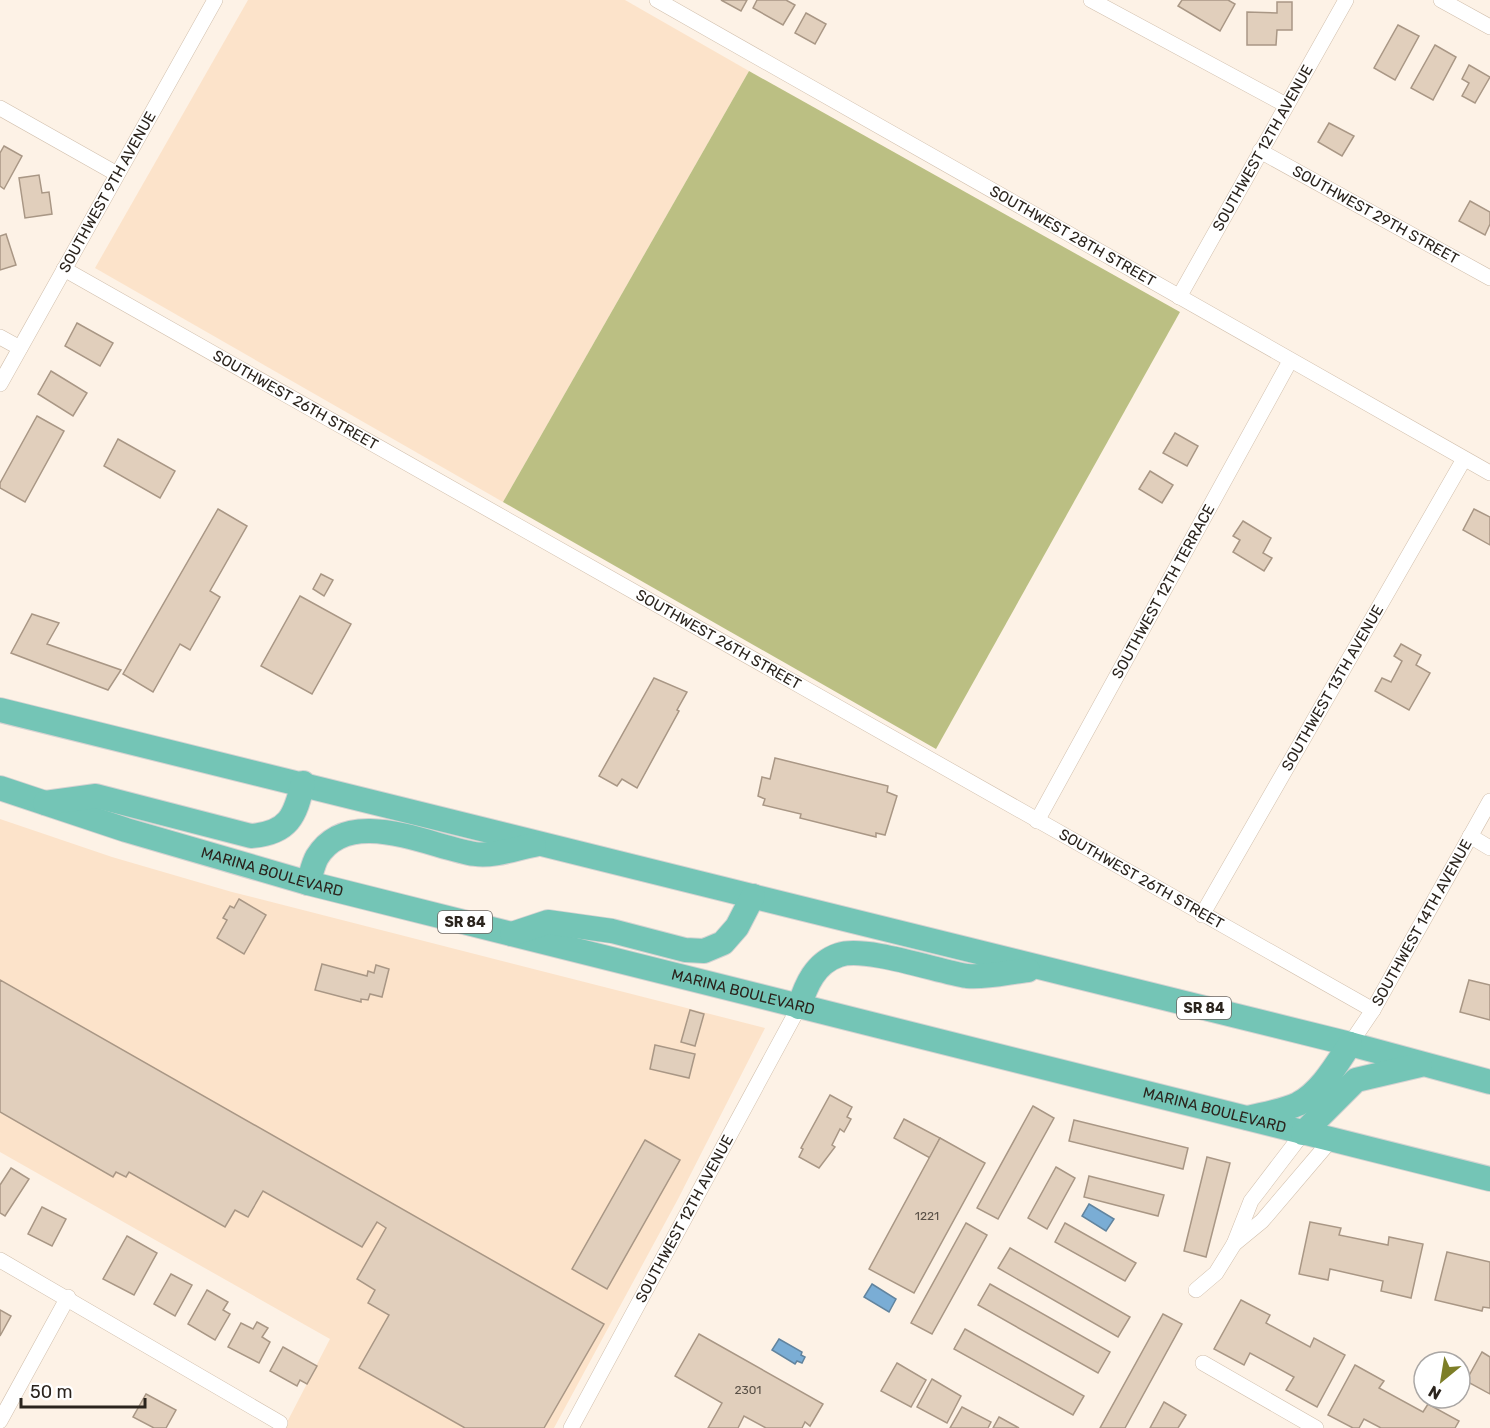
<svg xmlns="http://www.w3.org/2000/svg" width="1490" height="1428" viewBox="0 0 1490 1428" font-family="Rubik,sans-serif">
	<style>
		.built { fill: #fce3ca }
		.forest { fill: #bbbf83 }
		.water { fill: #7aadd5; stroke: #62849e; stroke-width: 1.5 }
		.building { fill: #e1cfbc; stroke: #a99785; stroke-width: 1.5 }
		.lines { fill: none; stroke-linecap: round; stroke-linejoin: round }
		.street-casing { stroke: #d1bfac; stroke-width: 16 }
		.primary-casing { stroke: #d5d3d2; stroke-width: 26 }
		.street { stroke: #fff; stroke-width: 15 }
		.primary { stroke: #74c5b6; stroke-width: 24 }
		.labels { text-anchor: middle; stroke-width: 5; stroke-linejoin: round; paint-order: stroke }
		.number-label { font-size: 12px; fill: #584f45 }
		.shield { fill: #fff; stroke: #6b6661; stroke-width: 1.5 }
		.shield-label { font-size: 14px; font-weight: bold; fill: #2b241d }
		.street-label { font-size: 15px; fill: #2b241d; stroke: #fff }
	</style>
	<rect width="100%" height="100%" fill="#fdf2e6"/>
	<g class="built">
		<path d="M248 0H625L749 71 503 502 95 268Z"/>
		<path d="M0 819 112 857 232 892 765 1028 678 1199 554 1428H284L330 1339 0 1152Z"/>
	</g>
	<path class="forest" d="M749 71 1180 312 936 749 503 502Z"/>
	<g class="water">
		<path d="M1089 1204 1114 1219 1106 1231 1082 1216Z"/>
		<path d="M872 1284 896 1299 889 1312 864 1297Z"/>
		<path d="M779 1339 802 1352 801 1355 805 1357 802 1363 797 1361 795 1364 772 1350Z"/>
	</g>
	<g class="building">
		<path d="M721 0H747L741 11Z"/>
		<path d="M757 0H786L795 5 783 25 753 8Z"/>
		<path d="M1182 0H1228L1235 4 1220 31 1178 6Z"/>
		<path d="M1277 2H1292V30H1277L1276 45H1247V12L1277 13Z"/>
		<path d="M806 13 826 24 815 44 795 33Z"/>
		<path d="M1398 25 1419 36 1395 80 1374 68Z"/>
		<path d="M1435 45 1456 57 1433 100 1411 88Z"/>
		<path d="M1469 65 1490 77 1475 103 1462 96 1469 83 1462 79Z"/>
		<path d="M1329 123 1354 136 1342 156 1318 142Z"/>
		<path d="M4 146 22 156 4 189 0 186V153Z"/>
		<path d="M39 175 42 193 49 192 52 214 25 218 19 178Z"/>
		<path d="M1470 201 1490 212V224L1485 235 1459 221Z"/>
		<path d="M6 234 16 265 0 270V236Z"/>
		<path d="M77 323 113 343 100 366 65 346Z"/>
		<path d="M51 371 87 393 73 416 38 394Z"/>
		<path d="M37 416 64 431 25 502 0 488V483Z"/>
		<path d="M1175 433 1198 446 1187 466 1163 453Z"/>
		<path d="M118 439 175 471 160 498 104 466Z"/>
		<path d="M1150 471 1173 485 1162 503 1139 489Z"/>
		<path d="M218 509 247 526 210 591 220 597 190 650 180 644 153 692 123 674Z"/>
		<path d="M1474 509 1490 517V545L1463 530Z"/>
		<path d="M1243 521 1271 538 1263 553 1272 558 1264 571 1233 552 1240 540 1233 536Z"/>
		<path d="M321 574 333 580 324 596 313 589Z"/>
		<path d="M300 596 351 624 312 694 261 666Z"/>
		<path d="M32 614 59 623 47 644 121 670 108 690 11 653Z"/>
		<path d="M1401 644 1421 655 1416 665 1430 673 1409 710 1375 691 1382 678 1391 682 1402 661 1394 656Z"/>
		<path d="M654 678 687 692 677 710 679 711 637 788 622 779 617 786 599 776Z"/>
		<path d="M775 758 888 786 887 792 897 796 885 835 876 833V837L800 818 801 814 763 805 765 799 758 796 762 777 770 779Z"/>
		<path d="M239 899 266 915 244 954 217 938 227 920 223 918 230 906 234 908Z"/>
		<path d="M322 964 367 976 368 971 374 973 376 965 389 969 382 997 370 994 368 1000 361 999V1002L315 990Z"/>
		<path d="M0 980 604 1324 544 1428H465L359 1368 389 1315 368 1303 375 1290 357 1279 386 1228 377 1222 362 1247 263 1191 248 1217 235 1210 225 1227 129 1172 126 1177 116 1172 113 1177 0 1112Z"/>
		<path d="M1469 980 1490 985V1020L1460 1012Z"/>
		<path d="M690 1010 704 1014 695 1046 681 1042Z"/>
		<path d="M655 1045 695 1054 689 1078 650 1069Z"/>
		<path d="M830 1095 852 1107 847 1117 851 1119 844 1132 840 1129 832 1145 835 1147 819 1168 799 1157 803 1149 801 1148Z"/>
		<path d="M1033 1106 1054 1118 998 1219 977 1208Z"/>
		<path d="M904 1119 940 1138 930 1158 894 1138Z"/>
		<path d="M1074 1120 1188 1148 1183 1169 1069 1141Z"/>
		<path d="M940 1138 985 1163 914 1293 869 1269Z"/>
		<path d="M645 1140 680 1160 607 1289 572 1269Z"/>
		<path d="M1207 1157 1230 1163 1206 1257 1184 1251Z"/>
		<path d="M1056 1167 1075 1178 1047 1229 1028 1218Z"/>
		<path d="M11 1168 29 1179 5 1216 0 1213V1185Z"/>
		<path d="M1089 1176 1164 1195 1158 1216 1084 1197Z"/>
		<path d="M42 1207 66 1219 52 1246 28 1234Z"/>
		<path d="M1310 1222 1341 1228 1339 1235 1388 1245 1389 1237 1423 1244 1411 1298 1381 1291 1383 1281 1330 1269 1328 1280 1299 1274Z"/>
		<path d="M966 1223 987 1235 932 1334 911 1323Z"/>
		<path d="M1065 1223 1136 1263 1125 1281 1055 1242Z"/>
		<path d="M127 1236 157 1253 134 1295 103 1279Z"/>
		<path d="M1010 1248 1130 1317 1118 1337 998 1268Z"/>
		<path d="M1447 1252 1490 1262V1308L1483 1307 1482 1311 1435 1300Z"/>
		<path d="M171 1274 192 1285 175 1316 154 1304Z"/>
		<path d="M990 1284 1110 1352 1098 1373 978 1305Z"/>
		<path d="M207 1290 228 1302 223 1310 230 1314 215 1340 188 1324Z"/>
		<path d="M1241 1300 1270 1315 1266 1323 1310 1347 1314 1338 1345 1355 1317 1407 1286 1390 1294 1377 1250 1353 1244 1365 1214 1349Z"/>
		<path d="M0 1310 11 1316 0 1336Z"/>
		<path d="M1163 1314 1182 1324 1125 1428H1100Z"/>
		<path d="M257 1322 268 1328 262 1337 270 1342 259 1363 228 1347 241 1323 253 1329Z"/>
		<path d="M965 1329 1084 1396 1073 1415 954 1349Z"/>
		<path d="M699 1334 823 1404 810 1426 805 1422 802 1428H766L744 1416 738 1428H708L722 1403 675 1376Z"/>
		<path d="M283 1347 317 1366 307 1384 300 1380 297 1386 270 1371Z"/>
		<path d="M1482 1352 1490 1357V1394L1466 1381Z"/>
		<path d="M897 1363 926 1380 911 1407 881 1391Z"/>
		<path d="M1355 1365 1384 1381 1379 1388 1423 1412 1428 1404 1459 1421 1455 1428H1381L1364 1419 1359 1428H1353L1328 1415Z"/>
		<path d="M932 1379 961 1396 947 1423 917 1407Z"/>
		<path d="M146 1394 176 1410 166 1428H154L133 1417Z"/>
		<path d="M1164 1402 1186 1415 1178 1428H1150Z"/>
		<path d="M962 1407 991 1422 988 1428H950Z"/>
		<path d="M999 1417 1019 1428H993Z"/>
	</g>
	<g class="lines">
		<defs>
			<g id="street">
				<path id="s1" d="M657 0 1490 473"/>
				<path d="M1091 0 1286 105"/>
				<path d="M1441 0 1490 27"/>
				<path d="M0 108 117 174"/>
				<path id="s2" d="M1260 151 1490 278"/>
				<path id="s3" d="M64 269 1373 1010"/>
				<path id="s4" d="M1179 297 1346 0"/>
				<path d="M0 337 20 348"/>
				<path id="s5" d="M0 384 215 0"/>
				<path id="s6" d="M1037 821 1290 361"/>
				<path d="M1470 836 1490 848"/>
				<path id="s7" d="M1202 915 1464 459"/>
				<path id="s8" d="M1350 1044 1373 1010 1490 801"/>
				<path d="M1234 1244 1262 1221 1331 1140"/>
				<path d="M0 1260 280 1423"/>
				<path d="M1196 1290 1216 1273 1234 1244 1251 1201 1303 1133"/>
				<path d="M1203 1363 1316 1428"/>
				<path d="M0 1421 68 1297"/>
				<path id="s9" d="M571 1428 799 1007"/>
			</g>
			<g id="primary">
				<path d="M0 710 1350 1044 1490 1082"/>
				<path id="s10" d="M0 788 126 830 308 883 1490 1179"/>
				<path d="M45 803 96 796 251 836C289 833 295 816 303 783"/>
				<path d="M308 883C311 875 313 864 317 857 349 804 430 847 475 854 493 857 517 848 534 845"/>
				<path d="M512 934 548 922 612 931 685 950 704 951 723 943 737 927 753 896"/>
				<path d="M799 1007C806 985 815 963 839 955 865 946 937 971 967 976 986 978 1009 972 1028 970"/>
				<path d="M1248 1118C1264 1114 1283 1111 1298 1104 1321 1092 1336 1065 1350 1044"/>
				<path d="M1303 1133 1356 1080 1420 1065"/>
			</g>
		</defs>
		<use href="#street" class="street-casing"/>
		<use href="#primary" class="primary-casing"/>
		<use href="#street" class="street"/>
		<use href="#primary" class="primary"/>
	</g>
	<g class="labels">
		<g class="number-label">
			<text x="927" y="1220">1221</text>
			<text x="748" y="1394">2301</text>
		</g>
		<g class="shield">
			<rect x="438" y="911" width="54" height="22" rx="4.5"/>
			<rect x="1177" y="997" width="54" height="22" rx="4.5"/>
		</g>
		<g class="shield-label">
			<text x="465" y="927">SR 84</text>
			<text x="1204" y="1013">SR 84</text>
		</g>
		<g class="street-label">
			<text dy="5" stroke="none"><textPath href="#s4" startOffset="171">SOUTHWEST 12TH AVENUE</textPath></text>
			<text dy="5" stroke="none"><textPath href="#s5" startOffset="220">SOUTHWEST 9TH AVENUE</textPath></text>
			<text dy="5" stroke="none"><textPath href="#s2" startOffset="132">SOUTHWEST 29TH STREET</textPath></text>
			<text dy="5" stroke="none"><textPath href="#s1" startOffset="478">SOUTHWEST 28TH STREET</textPath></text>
			<text dy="5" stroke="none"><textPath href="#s3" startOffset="266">SOUTHWEST 26TH STREET</textPath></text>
			<text dy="5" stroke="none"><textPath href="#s6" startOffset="262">SOUTHWEST 12TH TERRACE</textPath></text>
			<text dy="5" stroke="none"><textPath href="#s3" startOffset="752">SOUTHWEST 26TH STREET</textPath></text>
			<text dy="5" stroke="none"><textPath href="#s7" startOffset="262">SOUTHWEST 13TH AVENUE</textPath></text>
			<text dy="5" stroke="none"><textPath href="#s10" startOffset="285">MARINA BOULEVARD</textPath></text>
			<text dy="5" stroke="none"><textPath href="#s3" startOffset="1238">SOUTHWEST 26TH STREET</textPath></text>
			<text dy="5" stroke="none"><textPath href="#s8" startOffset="141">SOUTHWEST 14TH AVENUE</textPath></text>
			<text dy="5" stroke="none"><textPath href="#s10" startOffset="771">MARINA BOULEVARD</textPath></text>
			<text dy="5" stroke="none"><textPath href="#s10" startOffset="1257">MARINA BOULEVARD</textPath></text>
			<text dy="5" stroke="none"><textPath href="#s9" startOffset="238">SOUTHWEST 12TH AVENUE</textPath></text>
		</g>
	</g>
	<g transform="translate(1442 1380) rotate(210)"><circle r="28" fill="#ffffff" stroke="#aaa7a5" stroke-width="1.5"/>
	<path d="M0-4.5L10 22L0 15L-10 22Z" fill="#7d7e27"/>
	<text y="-9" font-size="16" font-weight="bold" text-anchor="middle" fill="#2b241d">N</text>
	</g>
	<path d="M21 1398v9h124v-9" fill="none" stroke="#2b241d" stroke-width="3"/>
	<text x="30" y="1398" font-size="18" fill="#2b241d" stroke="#ffffff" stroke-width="4.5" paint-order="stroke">50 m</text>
</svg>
